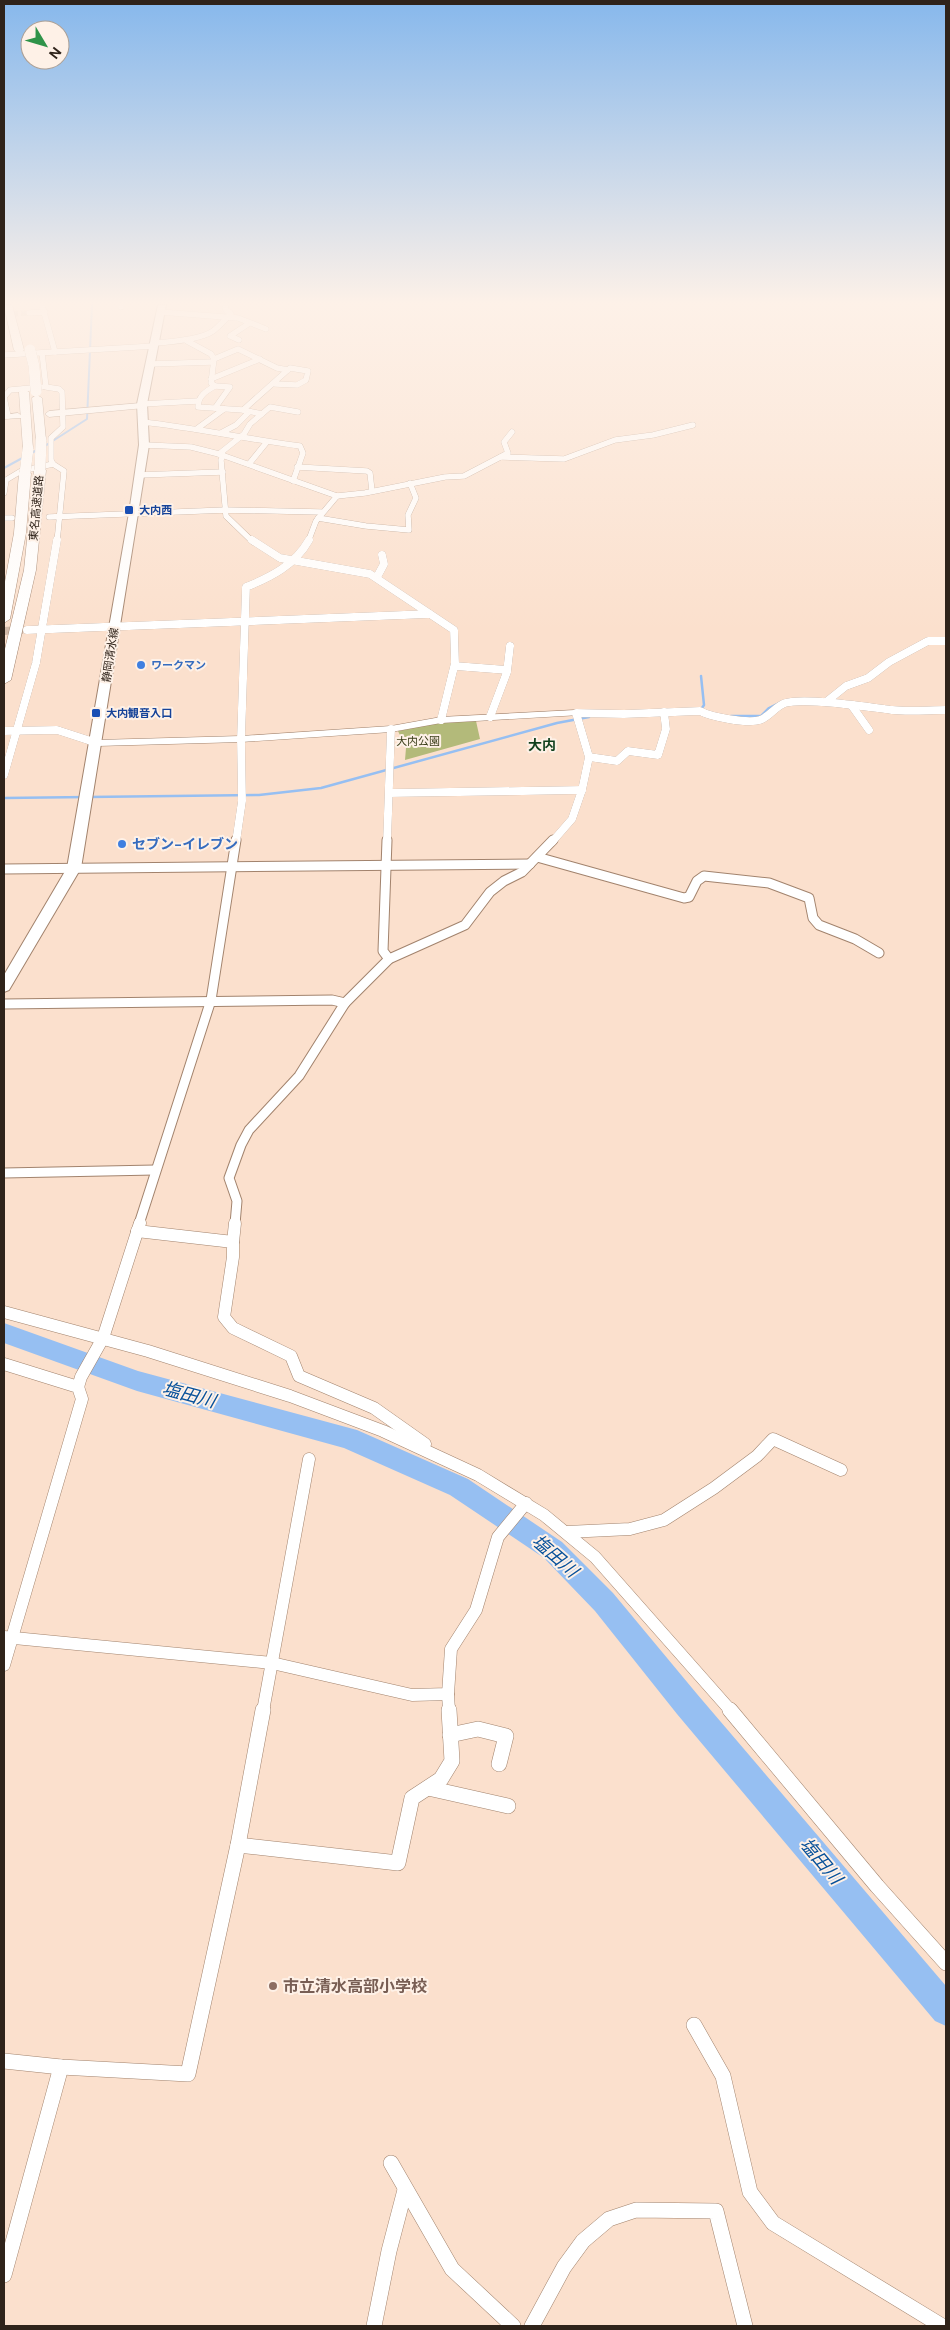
<svg xmlns="http://www.w3.org/2000/svg" width="950" height="2330" viewBox="0 0 950 2330" font-family="'DM Sans','Noto Sans JP',sans-serif">
	<style>
		.green { fill: #b3ba7a }
		.lines { fill: none; stroke-linecap: round; stroke-linejoin: round }
		.stream-far1 { stroke: #96bff2; stroke-width: 2 }
		.stream { stroke: #96bff2; stroke-width: 2.5 }
		.river { fill: #96bff2; fill-rule: evenodd }
		.street-tunnel-far1 { stroke: #d2baa9; stroke-width: 5.5; stroke-dasharray: 5.5 3; stroke-linecap: butt }
		.street-tunnel { stroke: #d2baa9; stroke-width: 8; stroke-dasharray: 8 4; stroke-linecap: butt }
		.street-far4-casing { stroke: #a2836d; stroke-width: 6 }
		.street-far3-casing { stroke: #a2836d; stroke-width: 8 }
		.street-far2-casing { stroke: #a2836d; stroke-width: 11 }
		.street-far1-casing { stroke: #a2836d; stroke-width: 13 }
		.street-casing { stroke: #a2836d; stroke-width: 16 }
		.secondary-casing { stroke: #a2836d; stroke-width: 1 }
		.primary-casing { stroke: #a2836d; stroke-width: 2 }
		.highway-casing { stroke: #a2836d; stroke-width: 1 }
		.street-far4 { stroke: #fff; stroke-width: 5.5 }
		.street-far3 { stroke: #fff; stroke-width: 8 }
		.street-far2 { stroke: #fff; stroke-width: 9 }
		.street-far1 { stroke: #fff; stroke-width: 12 }
		.street { stroke: #fff; stroke-width: 15 }
		.secondary { fill: #fff; fill-rule: evenodd }
		.primary { fill: #fff; fill-rule: evenodd }
		.highway { fill: #fff; fill-rule: evenodd }
		.highway-bridge-casing { stroke: #a2836d; stroke-width: 11; stroke-linecap: butt }
		.highway-bridge { stroke: #fff; stroke-width: 11 }
		.transit-dot { fill: #1a4fb4; stroke: #fef1e7; stroke-width: 2 }
		.shop-dot { fill: #3f7fe0; stroke: #fef1e7; stroke-width: 2 }
		.education-dot { fill: #8d6e63; stroke: #fef1e7; stroke-width: 2 }
		.labels { text-anchor: middle; stroke-width: 4; stroke-linejoin: round; paint-order: stroke }
		.far-street-label { font-size: 11px; fill: #2f231a; stroke: #fef1e7 }
		.far-transit-label { font-size: 11px; font-weight: bold; fill: #164399; stroke: #fef1e7; text-anchor: start }
		.far-shop-label { font-size: 11px; font-weight: bold; fill: #366cbe; stroke: #fef1e7; text-anchor: start }
		.far-park-label { font-size: 11px; fill: #3b3e1a; stroke: #fef1e7 }
		.far-quarter-label { font-size: 14px; font-weight: bold; fill: #0f3f1c; stroke: #fef1e7 }
		.shop-label { font-size: 14px; font-weight: bold; fill: #366cbe; stroke: #fef1e7; text-anchor: start }
		.near-education-label { font-size: 16px; font-weight: bold; fill: #785e54; stroke: #fef1e7; text-anchor: start }
		.near-water-label { font-size: 18px; font-style: italic; fill: #06509a; stroke: #fef1e7 }
	</style>
	<rect width="100%" height="100%" fill="#fbe0cd"/>
	<path class="green" d="M476 721 480 739 405 760 406 748 398 731 442 722Z"/>
	<g class="lines">
		<path class="stream-far1" d="M4 468 48 444 87 419 92 305"/>
		<g class="stream">
			<path d="M700 711 704 705 701 676"/>
			<path d="M731 716H761L769 708 781 702"/>
			<path d="M4 798 259 795 321 788 557 723 589 717"/>
		</g>
		<path class="river" d="M4 1323 138 1371 357 1430 468 1479 562 1542 613 1593 697 1694 946 1986V2026L935 2021 677 1714 595 1611 544 1558 450 1495 344 1448 137 1391 4 1343Z"/>
		<path class="street-tunnel-far1" d="M4 314 29 313"/>
		<path class="street-tunnel" d="M4 631 23 630"/>
		<defs>
			<g id="street-far4">
				<path d="M42 305 55 352"/>
				<path d="M121 305V307"/>
				<path d="M160 312 238 318 266 329"/>
				<path d="M29 313 45 312"/>
				<path d="M239 340 230 336 248 324"/>
				<path d="M187 341 211 354 214 359"/>
				<path d="M154 343C170 342 200 340 213 331 220 326 225 319 231 314L226 310 225 305"/>
				<path d="M42 353 46 387 59 389 62 392 63 427 51 438V460L53 464"/>
				<path d="M4 355 154 346"/>
				<path d="M150 364 213 362"/>
				<path d="M211 379 260 359"/>
				<path d="M215 386 230 387 215 408"/>
				<path d="M4 397 10 390 42 387"/>
				<path d="M4 397 8 416"/>
				<path d="M142 404 198 401"/>
				<path d="M243 410 290 368 308 371 306 380 297 385 275 384"/>
				<path d="M262 414 243 410 198 407C198 396 206 391 215 386L211 383 214 359 238 349 277 368 288 370"/>
				<path d="M143 422C196 428 247 439 300 446L303 453 293 481"/>
				<path d="M198 428 224 409"/>
				<path d="M221 433 236 425 249 412"/>
				<path d="M144 445 191 447 219 454 337 496 365 493 445 477 464 476 508 453 504 442 512 432"/>
				<path d="M219 454 244 434 250 424 270 407 298 412"/>
				<path d="M223 455 221 460 226 516 253 542"/>
				<path d="M501 457 564 459 615 440 653 435 693 425"/>
				<path d="M249 464 266 443"/>
				<path d="M297 467 367 471 370 473 372 491"/>
				<path d="M139 475 223 472"/>
				<path d="M4 493 6 480 21 471 53 464 64 471 57 542"/>
				<path d="M49 517 226 510 321 512"/>
				<path d="M4 518H12"/>
				<path d="M318 518 366 526 409 530 408 515 416 498 410 483"/>
				<path d="M308 542 316 521 337 496"/>
			</g>
			<g id="street-far3">
				<path d="M252 540 280 558 370 574 454 630 455 663 441 720"/>
				<path d="M377 577 384 564 382 555"/>
				<path d="M27 630 429 614"/>
				<path d="M455 666 507 670"/>
				<path d="M826 702 846 686 868 678 889 662 928 641H946"/>
				<path d="M852 706 869 730"/>
				<path d="M490 717 507 672 510 646"/>
				<path d="M4 731 57 730 97 743"/>
				<path d="M589 757 617 761 628 751 658 755 666 729 664 712"/>
				<path d="M4 775 36 663 57 540"/>
				<path d="M390 793 582 790"/>
				<path d="M236 842 242 801 241 739 246 587C271 577 295 565 309 540"/>
				<path d="M387 842 391 729"/>
				<path d="M552 842 572 819 582 790 589 757 576 713 624 714 700 711C711 717 748 724 760 720 769 717 776 706 785 703 805 697 869 707 892 710 910 712 928 710 946 710"/>
			</g>
			<g id="street-far2">
				<path d="M387 840 383 951 389 959"/>
				<path d="M537 857 684 898 689 897 697 881 704 876 769 883 809 898 813 918 819 925 855 939 879 953"/>
				<path d="M4 869 530 864"/>
				<path d="M4 1004 332 1000 345 1003 389 959 465 925 490 892 504 881 522 872 553 840"/>
				<path d="M4 1173 155 1170"/>
				<path d="M139 1224 211 1000 236 840"/>
				<path d="M235 1224 237 1201 229 1178 241 1145 249 1130 299 1076 345 1003"/>
			</g>
			<g id="street-far1">
				<path d="M137 1231 233 1242V1257L224 1317 233 1328 291 1356 299 1376 374 1408 425 1444"/>
				<path d="M233 1242 235 1223"/>
				<path d="M4 1312 148 1351 290 1396 383 1431 478 1475 544 1515 595 1557 731 1711"/>
				<path d="M4 1364 78 1387 82 1399 4 1665"/>
				<path d="M78 1387 81 1377 103 1338 140 1223"/>
				<path d="M567 1532 630 1529 664 1520 714 1488 757 1456 773 1439 841 1470"/>
				<path d="M4 1637 272 1663 412 1695 448 1694 451 1649 476 1610 498 1537 526 1503"/>
				<path d="M448 1694 449 1711"/>
				<path d="M263 1711 309 1459"/>
			</g>
			<g id="street">
				<path d="M730 1710 877 1886 946 1963"/>
				<path d="M450 1735 478 1729 506 1736 499 1764"/>
				<path d="M428 1788 508 1806"/>
				<path d="M238 1845 398 1863 412 1798 441 1779 452 1761 449 1710"/>
				<path d="M694 2025 723 2076 750 2192 773 2223 942 2326"/>
				<path d="M4 2061 61 2067 188 2074 238 1845 263 1710"/>
				<path d="M391 2163 452 2269 513 2326"/>
				<path d="M4 2275 61 2067"/>
				<path d="M374 2326 389 2251 405 2190"/>
				<path d="M532 2326 564 2267 583 2241 609 2219 636 2210 716 2211 745 2326"/>
			</g>
			<g id="secondary">
				<path d="M141 403 144 404V408L49 417 45 414 49 411Z"/>
				<path d="M18 413 22 416 21 418 4 419V415Z"/>
				<path d="M576 710 580 711V715L441 723 391 732 241 742 97 746 91 743 97 740 241 736 391 726 441 717Z"/>
			</g>
			<path id="primary" d="M158 305H166L147 404 149 445 81 868 9 990 4 992V975L67 868 129 513 139 445 137 404Z"/>
			<g id="highway">
				<path d="M4 305H12L24 350 22 352H16L14 350Z"/>
				<path d="M24 389 29 392 33 449 28 452 23 449 19 392Z"/>
				<path d="M37 395 42 398 46 440 41 443 36 440 32 398Z"/>
				<path d="M40 467 46 470 36 570 11 680 4 684V653L24 570 34 470Z"/>
				<path d="M25 470 31 473 26 533 10 619 4 623V587L14 533 19 473Z"/>
			</g>
		</defs>
		<use href="#street-far4" class="street-far4-casing"/>
		<use href="#street-far3" class="street-far3-casing"/>
		<use href="#street-far2" class="street-far2-casing"/>
		<use href="#street-far1" class="street-far1-casing"/>
		<use href="#street" class="street-casing"/>
		<use href="#secondary" class="secondary-casing"/>
		<use href="#primary" class="primary-casing"/>
		<use href="#highway" class="highway-casing"/>
		<use href="#street-far4" class="street-far4"/>
		<use href="#street-far3" class="street-far3"/>
		<use href="#street-far2" class="street-far2"/>
		<use href="#street-far1" class="street-far1"/>
		<use href="#street" class="street"/>
		<use href="#secondary" class="secondary"/>
		<use href="#primary" class="primary"/>
		<use href="#highway" class="highway"/>
		<defs>
			<g id="highway-bridge">
				<path d="M30 350 34 366 36 391"/>
				<path d="M40 470 41 440"/>
				<path d="M25 473 28 449"/>
			</g>
		</defs>
		<use href="#highway-bridge" class="highway-bridge-casing"/>
		<use href="#highway-bridge" class="highway-bridge"/>
	</g>
	<linearGradient id="sky" x2="0" y2="1"><stop stop-color="#87b8ec"/><stop offset="0.48" stop-color="#fdf1e8"/><stop offset="1" stop-color="#fdf1e8" stop-opacity="0"/></linearGradient>
	<rect width="950" height="631" fill="url(#sky)"/>
	<g class="transit-dot">
		<rect x="124" y="505" width="10" height="10" rx="2.5"/>
		<rect x="91" y="708" width="10" height="10" rx="2.5"/>
	</g>
	<g class="shop-dot">
		<circle cx="141" cy="665" r="5"/>
		<circle cx="122" cy="844" r="5"/>
	</g>
	<circle class="education-dot" cx="273" cy="1986" r="5"/>
	<g class="labels">
		<g class="far-street-label">
			<text transform="translate(36 508) rotate(-85)" y="4">東名高速道路</text>
			<text transform="translate(110 655) rotate(-81)" y="4">静岡清水線</text>
		</g>
		<g class="far-transit-label">
			<text x="139" y="514">大内西</text>
			<text x="106" y="717">大内観音入口</text>
		</g>
		<g class="far-shop-label">
			<text x="151" y="669">ワークマン</text>
		</g>
		<g class="far-park-label">
			<text x="418" y="745">大内公園</text>
		</g>
		<g class="far-quarter-label">
			<text x="542" y="750">大内</text>
		</g>
		<g class="shop-label">
			<text x="132" y="849">セブン-イレブン</text>
		</g>
		<g class="near-education-label">
			<text x="283" y="1992">市立清水高部小学校</text>
		</g>
		<g class="near-water-label">
			<text transform="translate(189 1395) rotate(15)" y="6">塩田川</text>
			<text transform="translate(555 1556) rotate(41)" y="6">塩田川</text>
			<text transform="translate(821 1861) rotate(50)" y="6">塩田川</text>
		</g>
	</g>
	<rect width="950" height="2330" fill="none" stroke="#2f231a" stroke-width="10"/>
	<g transform="translate(45 45) rotate(128)"><circle r="24" fill="#fef1e7" stroke="#ab9f95"/>
	<path d="M0-4L9 19L0 12L-9 19Z" fill="#2f9349"/>
	<text y="-8" font-size="14" font-weight="bold" text-anchor="middle" fill="#2f231a">N</text>
	</g>
</svg>
